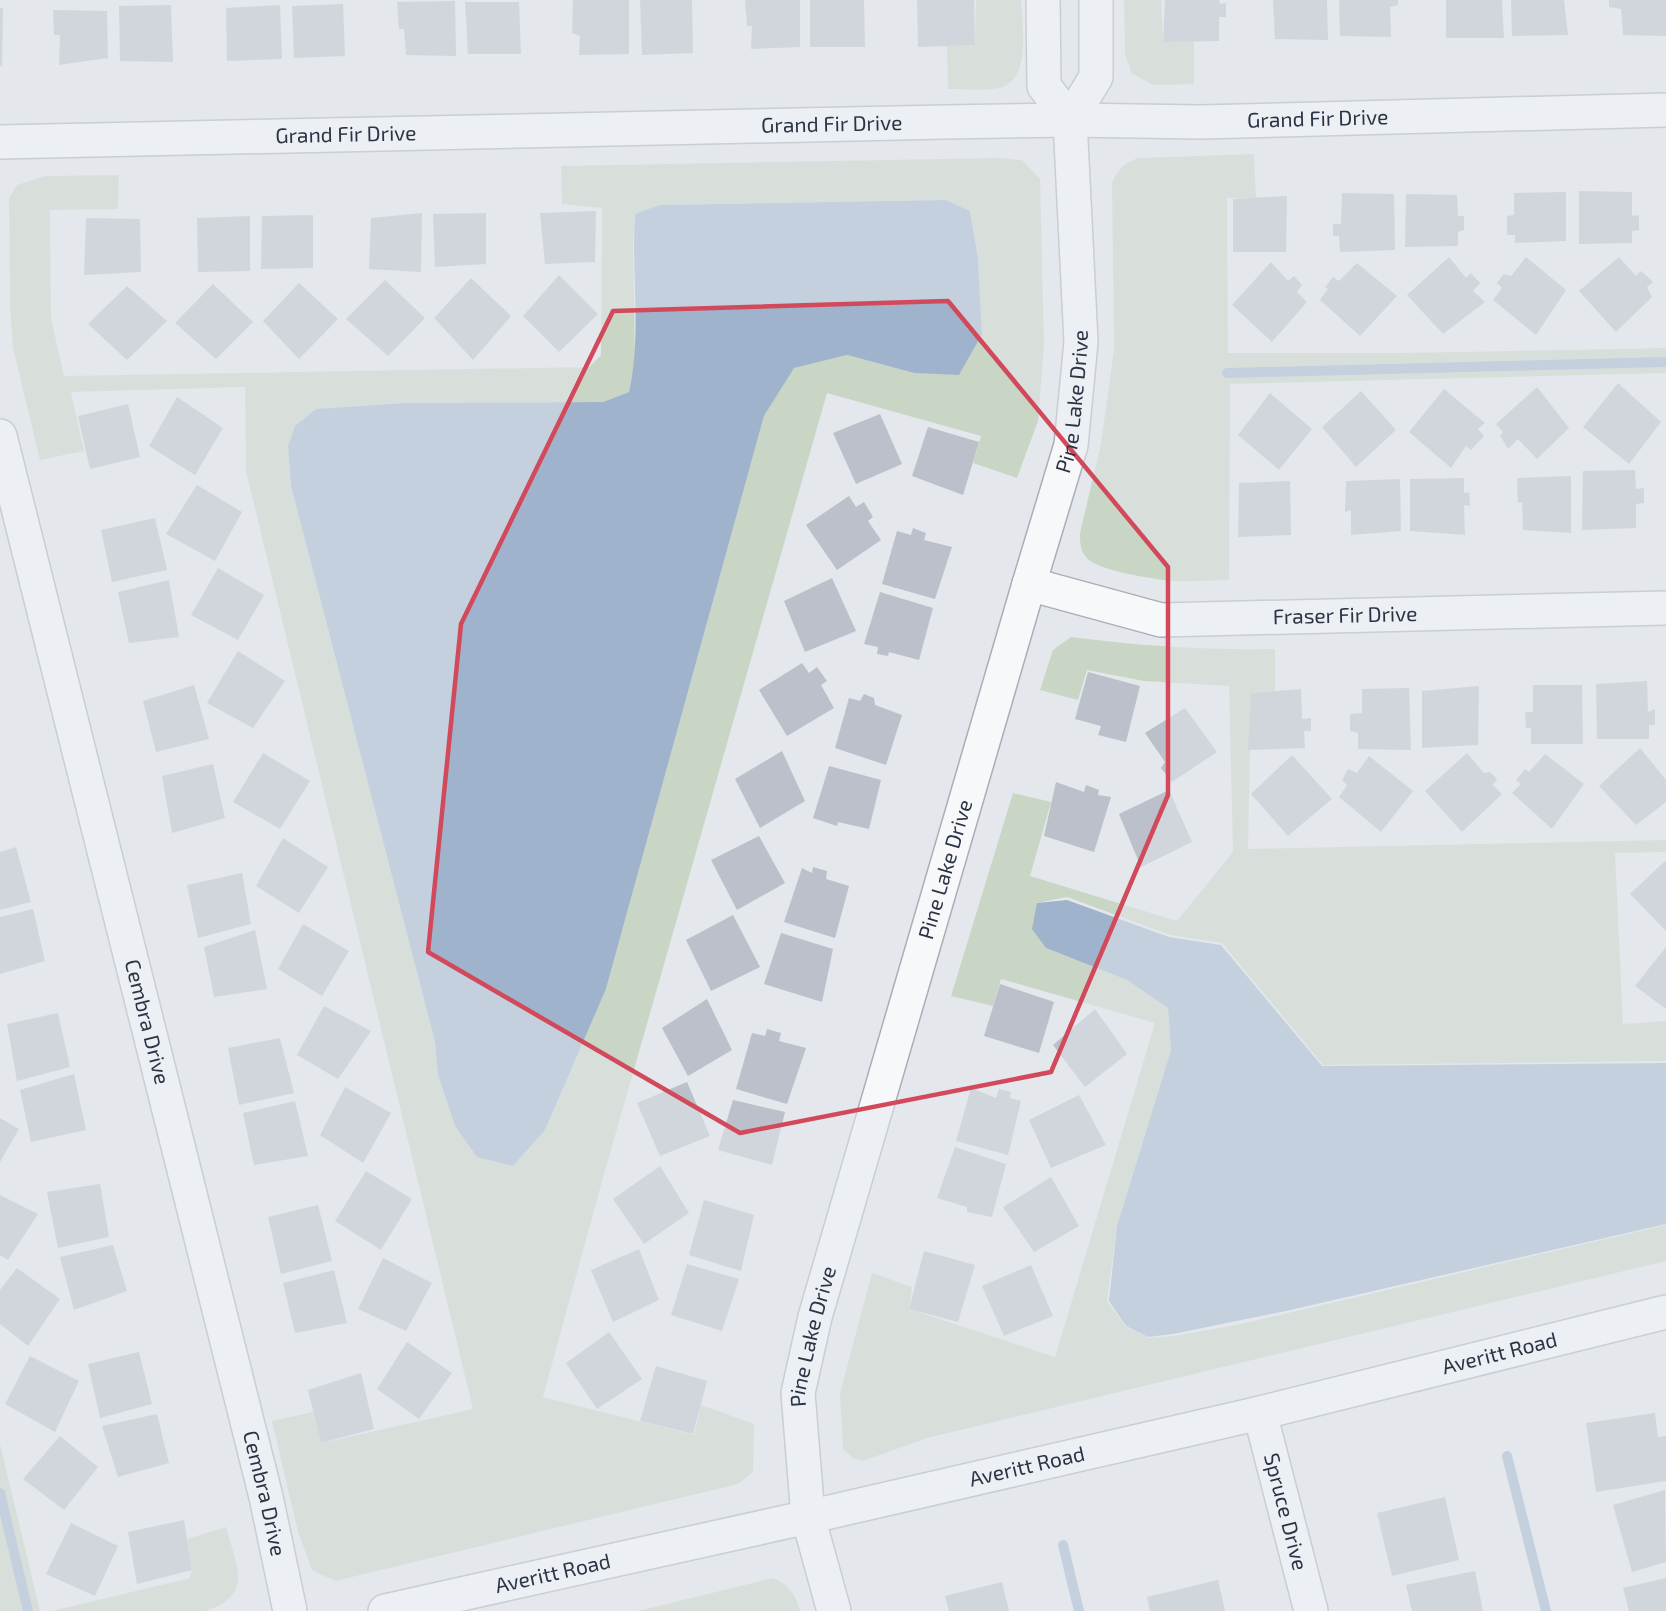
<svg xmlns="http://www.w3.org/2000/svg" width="1666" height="1611" viewBox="0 0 1666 1611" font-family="'Exo 2',sans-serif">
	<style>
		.green { fill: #c9d6c5; fill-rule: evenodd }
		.water { fill: #9fb4cc }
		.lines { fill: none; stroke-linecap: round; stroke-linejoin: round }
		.stream { stroke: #9fb4cc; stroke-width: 10 }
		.building { fill: #bbc0ca }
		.street-casing { stroke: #a9aeb7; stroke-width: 36 }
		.street { stroke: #f7f8fa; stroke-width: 33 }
		.marked { fill: none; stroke: #d1495b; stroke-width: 4.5; stroke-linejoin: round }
		.labels { text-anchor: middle; stroke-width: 4.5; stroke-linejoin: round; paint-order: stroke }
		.street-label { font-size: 21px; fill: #2b3445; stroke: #f4f6f9 }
	</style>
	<rect width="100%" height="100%" fill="#e4e7ec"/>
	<g class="green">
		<path d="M976 0H1021C1022 25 1032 81 999 88 983 91 964 89 948 89L947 46 975 45Z"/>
		<path d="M1124 0H1161L1163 41H1194V84L1154 85 1132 74 1125 54Z"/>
		<path d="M1254 154 1256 198H1227L1228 353H1402L1666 348V373L1230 384 1229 580C1211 580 1192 582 1173 581 1154 579 1095 571 1085 556 1080 548 1080 541 1080 533L1101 444 1114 350 1112 183C1118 169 1124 163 1138 158Z"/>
		<path d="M999 158 1022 160 1040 179 1044 346 1038 421 1017 478 973 463 981 436 827 393 601 1185 543 1397 694 1435 701 1405 754 1424 753 1472 738 1484 335 1581 312 1570 298 1532 272 1421 313 1412 322 1443 473 1409 246 471 245 387 71 392 84 451 40 460 13 348 10 305 9 198 17 185 45 176 119 175 118 209 50 210 51 318 64 376 589 367 601 355 602 208 562 204 561 166ZM946 200 970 211 978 258 982 334 914 373 847 355 793 368 764 416 606 989 545 1130 455 1126 438 1075 435 1042 291 486 288 446 407 403 603 402 629 392 635 361 633 243 635 214 659 205Z"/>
		<path d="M1071 637C1139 646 1206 650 1275 649V691L1251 693 1248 849 1666 840V852L1615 853 1623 1024 1666 1021V1061L1323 1065 1222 943 1170 935 1067 897 1037 903 1046 948 1127 980 1168 1008 1171 1050 1117 1226 1107 1301 1126 1327 1149 1338 1174 1336 1241 1324 1666 1225V1261L927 1438 863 1461 854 1459 843 1449 840 1393 872 1273 912 1287 909 1309 1055 1357 1155 1023 1001 979 993 1006 951 996 1013 793 1051 802 1030 876 1177 921 1233 852 1229 686 1144 681 1087 670 1078 700 1040 690 1053 650Z"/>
		<path d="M0 1444 40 1611H0Z"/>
		<path d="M226 1527C236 1566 255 1594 206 1611H52L190 1578 192 1570 187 1539Z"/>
		<path d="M773 1578C789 1584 796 1595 800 1611H638Z"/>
	</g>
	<g class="water">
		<path d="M946 200 970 211 978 258 982 334 959 375 914 373 847 355 794 368 764 416 606 989 545 1130 513 1166 477 1157 455 1126 438 1075 435 1042 291 486 288 446 295 426 316 409 407 403 603 402 629 392C642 335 631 273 635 214L659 205Z"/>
		<path d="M1067 900 1169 937 1221 945 1322 1066 1666 1063V1224L1286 1311 1173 1334 1148 1337 1126 1326 1109 1301 1117 1226 1171 1050 1168 1008 1127 980 1046 948 1032 929 1037 903Z"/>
	</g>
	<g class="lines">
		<g class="stream">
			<path d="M1227 373 1666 362"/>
			<path d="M1507 1456 1546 1611"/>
			<path d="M0 1493 28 1611"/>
			<path d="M1063 1545 1079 1611"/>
		</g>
	</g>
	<g class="building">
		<path d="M573 0H629V54L579 55 580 36 572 33Z"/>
		<path d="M640 0H692L693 53 642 55Z"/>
		<path d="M745 0H800V47L751 49 752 26H747Z"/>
		<path d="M810 0H864L865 47H810Z"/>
		<path d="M917 0H974L975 45 918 47Z"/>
		<path d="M1165 0H1219L1220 4 1226 3V17H1219V41L1163 42Z"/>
		<path d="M1273 0H1327L1328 40 1275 39Z"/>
		<path d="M1339 0H1398V5L1390 7 1391 37 1340 36Z"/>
		<path d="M1446 0H1502L1504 38H1446Z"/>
		<path d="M1511 0H1564L1568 35 1512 36Z"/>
		<path d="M1609 0H1666V36L1623 35 1621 9 1609 7Z"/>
		<path d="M455 1 456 56 406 55 404 29H399L397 2Z"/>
		<path d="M465 2H519L521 54H468Z"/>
		<path d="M343 4 345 56 294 58 292 6Z"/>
		<path d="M171 5 173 62 120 61 119 6Z"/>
		<path d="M280 5 282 59 227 61 226 8Z"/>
		<path d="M0 8H3L2 66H0Z"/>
		<path d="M53 10 107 11 108 58 59 65 60 35H54Z"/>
		<path d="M1579 191 1632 192V216L1639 215V230L1632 231V243L1579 244Z"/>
		<path d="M1566 192V241L1515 243V235H1507V216L1514 215V193Z"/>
		<path d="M1342 193 1394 194 1395 250 1340 252 1339 236H1333V224H1341Z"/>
		<path d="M1406 194 1457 195 1458 216H1464V230L1458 232V246L1405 247Z"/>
		<path d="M1287 196 1286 252H1233V199Z"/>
		<path d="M596 211 595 262 545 264 540 213Z"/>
		<path d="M422 213 421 272 369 269 371 218Z"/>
		<path d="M486 213V264L435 267 433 214Z"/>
		<path d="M313 215V268L261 269 262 216Z"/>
		<path d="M250 216V271L198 272 197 218Z"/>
		<path d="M86 218 140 219 141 272 84 275Z"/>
		<path d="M1449 257 1466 278 1471 273 1480 283 1473 291 1485 302 1443 334 1407 295Z"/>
		<path d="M1526 257 1566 290 1536 335 1493 300 1502 288 1497 283 1504 274 1511 276Z"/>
		<path d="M1619 257 1636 276 1641 271 1653 282 1647 287 1652 297 1616 332 1579 291Z"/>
		<path d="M1271 262 1288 281 1294 276 1302 285 1297 292 1307 302 1272 342 1232 305Z"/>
		<path d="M1357 263 1397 296 1360 336 1320 300 1328 289 1325 287 1333 277 1339 281Z"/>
		<path d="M559 275 598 314 559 352 523 316Z"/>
		<path d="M471 278 511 316 473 360 434 318Z"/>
		<path d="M385 280 425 318 388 356 346 319Z"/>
		<path d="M299 283 338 319 299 359 263 321Z"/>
		<path d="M213 284 253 322 216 359 175 323Z"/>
		<path d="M127 286 167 321 127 360 88 324Z"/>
		<path d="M1618 383 1661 422 1629 464 1583 427Z"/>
		<path d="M1537 387 1569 428 1537 459 1518 439 1508 449 1500 435 1503 432 1496 424Z"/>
		<path d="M1444 389 1485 423 1478 429 1484 436 1471 450 1466 446 1451 468 1409 432Z"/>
		<path d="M1361 391 1396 430 1356 467 1322 427Z"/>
		<path d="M1270 393 1312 429 1279 470 1238 435Z"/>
		<path d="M177 397 223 428 195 475 149 446Z"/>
		<path d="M128 404 140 457 90 469 78 416Z"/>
		<path d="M880 414 902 464 856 484 833 433Z"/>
		<path d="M928 427 979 442 963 495 912 476Z"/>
		<path d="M1635 470 1636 489 1644 488V503L1636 504V528L1582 530 1583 471Z"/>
		<path d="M1571 476V533L1523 530 1522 502 1518 503 1517 478Z"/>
		<path d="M1464 478V493L1469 492 1470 506 1464 505 1465 535 1410 531V479Z"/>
		<path d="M1400 479 1401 531 1351 535V510L1345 512 1346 481Z"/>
		<path d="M1290 481 1291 535 1238 537 1239 483Z"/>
		<path d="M197 485 242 512 215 561 166 534Z"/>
		<path d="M849 496 856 507 864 502 873 517 868 521 881 540 837 570 806 525Z"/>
		<path d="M155 518 167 570 112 582 101 530Z"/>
		<path d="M913 528 926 533 924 540 952 547 935 599 882 584 897 531 911 535Z"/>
		<path d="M218 568 264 595 238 640 191 615Z"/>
		<path d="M832 578 856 631 805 652 784 601Z"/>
		<path d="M169 580 179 637 129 643 118 592Z"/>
		<path d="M880 592 933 608 919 660 889 652 888 656 877 654 878 647 864 644Z"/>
		<path d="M238 651 285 681 253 728 207 703Z"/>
		<path d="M802 663 809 673 817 667 827 681 821 685 834 708 787 736 759 690Z"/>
		<path d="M1088 672 1140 686 1126 742 1098 735 1101 726 1075 719Z"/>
		<path d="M1647 681 1648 712 1655 709V725H1649V739H1597L1596 684Z"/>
		<path d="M194 685 209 739 156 752 143 701Z"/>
		<path d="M1533 685H1582L1583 744H1531V728H1526L1525 712H1533Z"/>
		<path d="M1479 686 1478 745 1422 748V691Z"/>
		<path d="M1409 688 1411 750 1358 749V733L1350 731V714L1362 713V689Z"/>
		<path d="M1301 689 1302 719 1311 718V731H1304L1305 748 1248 750 1251 693Z"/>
		<path d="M864 694 874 698 875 705 902 715 886 765 835 748 849 698 860 701Z"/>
		<path d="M1185 708 1217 752 1172 782 1161 768 1165 762 1145 733Z"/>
		<path d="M1640 748 1666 780V802L1636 825 1599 786Z"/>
		<path d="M782 751 805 801 760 828 735 779Z"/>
		<path d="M263 753 310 781 280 829 233 802Z"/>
		<path d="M1467 753 1484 773 1490 772 1497 779 1493 785 1502 794 1462 832 1425 791Z"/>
		<path d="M1545 754 1584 784 1552 829 1512 793 1521 784 1516 780 1525 769 1529 772Z"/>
		<path d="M1292 755 1332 799 1288 836 1251 794Z"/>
		<path d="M1369 756 1413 791 1381 832 1339 797 1347 785 1342 780 1348 769 1357 773Z"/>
		<path d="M213 764 225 818 172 833 162 776Z"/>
		<path d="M829 766 881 780 869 829 838 822 837 826 813 818Z"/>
		<path d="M1056 782 1084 792 1086 785 1099 790 1098 795 1111 797 1094 852 1044 836Z"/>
		<path d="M1169 790 1192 842 1141 867 1119 814Z"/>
		<path d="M759 836 785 883 737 910 711 860Z"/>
		<path d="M283 838 328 867 299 913 256 886Z"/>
		<path d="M16 847 31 902 0 910V852Z"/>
		<path d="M1666 860V931L1630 894Z"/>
		<path d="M813 867 827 871 826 879 849 886 835 938 784 922 802 868 812 873Z"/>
		<path d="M242 873 251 924 198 938 187 885Z"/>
		<path d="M33 909 45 961 0 974V917Z"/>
		<path d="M733 915 760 967 711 991 686 940Z"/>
		<path d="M303 924 349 951 322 996 278 969Z"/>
		<path d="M255 930 267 989 214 997 204 947Z"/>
		<path d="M781 933 833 949 822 1002 764 984Z"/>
		<path d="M1666 947V1009L1635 986Z"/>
		<path d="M1000 984 1054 1002 1039 1053 984 1036Z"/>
		<path d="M707 999 732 1050 688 1076 662 1028Z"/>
		<path d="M324 1006 371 1031 338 1079 297 1055Z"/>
		<path d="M1095 1009 1127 1054 1085 1087 1053 1045Z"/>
		<path d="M58 1013 70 1067 17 1081 7 1024Z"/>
		<path d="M767 1029 781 1033 779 1041 806 1048 787 1104 736 1089 752 1033 765 1036Z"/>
		<path d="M280 1038 294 1093 239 1105 228 1048Z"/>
		<path d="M74 1074 86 1130 31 1142 20 1090Z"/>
		<path d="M687 1082 710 1136 660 1156 637 1103Z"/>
		<path d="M345 1087 391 1113 363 1163 320 1135Z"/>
		<path d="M971 1088 996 1098 999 1089 1011 1092 1010 1098 1021 1101 1008 1155 956 1141Z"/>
		<path d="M1079 1095 1106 1145 1051 1168 1029 1120Z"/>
		<path d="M733 1100 785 1112 772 1165 718 1150Z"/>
		<path d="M295 1101 308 1156 254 1165 243 1113Z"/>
		<path d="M0 1118 19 1129 0 1162Z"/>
		<path d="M955 1147 1006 1164 992 1217 967 1212V1207L937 1198Z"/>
		<path d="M660 1166 689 1213 644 1244 613 1199Z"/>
		<path d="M366 1171 412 1199 381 1250 335 1221Z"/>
		<path d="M1051 1177 1079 1226 1034 1252 1003 1207Z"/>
		<path d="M100 1184 109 1237 58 1248 47 1192Z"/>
		<path d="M0 1195 38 1214 8 1260 0 1255Z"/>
		<path d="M704 1200 754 1215 741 1271 689 1255Z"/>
		<path d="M318 1205 332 1261 281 1274 268 1217Z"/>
		<path d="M113 1245 127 1291 74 1310 60 1257Z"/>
		<path d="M639 1249 659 1300 613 1322 591 1270Z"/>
		<path d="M924 1251 975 1265 958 1322 909 1309Z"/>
		<path d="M383 1258 432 1283 406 1331 358 1309Z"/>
		<path d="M687 1264 739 1279 722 1331 671 1315Z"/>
		<path d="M1031 1265 1053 1316 1004 1336 982 1286Z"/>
		<path d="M17 1268 60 1299 28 1346 0 1324V1290Z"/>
		<path d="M334 1270 347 1323 295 1333 283 1283Z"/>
		<path d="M609 1332 642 1379 597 1409 566 1363Z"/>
		<path d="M407 1342 452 1373 419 1419 377 1389Z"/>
		<path d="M139 1352 152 1404 100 1418 88 1364Z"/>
		<path d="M30 1356 79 1381 55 1432 5 1404Z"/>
		<path d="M656 1366 707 1381 693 1434 640 1421Z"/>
		<path d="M361 1373 374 1429 321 1443 308 1390Z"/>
		<path d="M1655 1413 1658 1437 1666 1436V1481L1596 1492 1586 1423Z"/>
		<path d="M157 1414 169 1463 118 1477 102 1426Z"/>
		<path d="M60 1436 98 1467 64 1510 23 1479Z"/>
		<path d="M1665 1490 1666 1562 1632 1572 1613 1505Z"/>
		<path d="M1445 1497 1459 1560 1392 1576 1377 1513Z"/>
		<path d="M184 1520 192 1570 137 1584 128 1532Z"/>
		<path d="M71 1523 118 1546 95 1596 46 1574Z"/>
		<path d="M1475 1571 1483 1611H1412L1406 1585Z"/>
		<path d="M1666 1578V1611H1629L1623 1588Z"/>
		<path d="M1218 1580 1225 1611H1150L1147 1597Z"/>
		<path d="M1002 1582 1009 1611H949L945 1596Z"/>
	</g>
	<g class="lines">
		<defs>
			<g id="street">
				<path d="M1043 0 1044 86 1070 120"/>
				<path id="s1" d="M0 142 945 122 1070 120 1200 122 1666 110"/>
				<path id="s2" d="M0 436 266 1497 290 1611"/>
				<path id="s3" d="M1029 584 1161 620 1666 608"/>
				<path id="s4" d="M1260 1413 1311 1611"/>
				<path id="s5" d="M385 1611 808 1517 1260 1413 1666 1312"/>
				<path id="s6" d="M834 1611 808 1517 798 1393 815 1317 1029 584 1071 445 1081 342 1070 120 1096 77V0"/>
			</g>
		</defs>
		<use href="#street" class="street-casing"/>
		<use href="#street" class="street"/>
	</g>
	<path d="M0 0H1666V1611H0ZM948 301 1168 567V795L1051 1072 740 1133 428 952 461 624 613 311Z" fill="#e4e7ec" fill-opacity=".55" fill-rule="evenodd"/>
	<path class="marked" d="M948 301 1168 567V795L1051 1072 740 1133 428 952 461 624 613 311Z"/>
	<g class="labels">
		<g class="street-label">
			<text dy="7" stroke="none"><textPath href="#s1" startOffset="1318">Grand Fir Drive</textPath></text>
			<text dy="7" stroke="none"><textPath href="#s1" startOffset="832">Grand Fir Drive</textPath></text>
			<text dy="7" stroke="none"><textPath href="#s1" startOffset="346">Grand Fir Drive</textPath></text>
			<text dy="7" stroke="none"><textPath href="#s6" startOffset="1252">Pine Lake Drive</textPath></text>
			<text dy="7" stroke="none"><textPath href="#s3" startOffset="321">Fraser Fir Drive</textPath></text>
			<text dy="7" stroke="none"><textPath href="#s6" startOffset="766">Pine Lake Drive</textPath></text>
			<text dy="7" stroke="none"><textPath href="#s2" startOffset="604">Cembra Drive</textPath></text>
			<text dy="7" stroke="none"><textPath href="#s6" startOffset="280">Pine Lake Drive</textPath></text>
			<text dy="7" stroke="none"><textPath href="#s5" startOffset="1144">Averitt Road</textPath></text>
			<text dy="7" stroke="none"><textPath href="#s5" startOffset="658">Averitt Road</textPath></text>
			<text dy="7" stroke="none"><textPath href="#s2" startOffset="1090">Cembra Drive</textPath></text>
			<text dy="7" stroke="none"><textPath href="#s4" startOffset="102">Spruce Drive</textPath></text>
			<text dy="7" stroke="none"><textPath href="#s5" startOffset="172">Averitt Road</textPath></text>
		</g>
	</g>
</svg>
